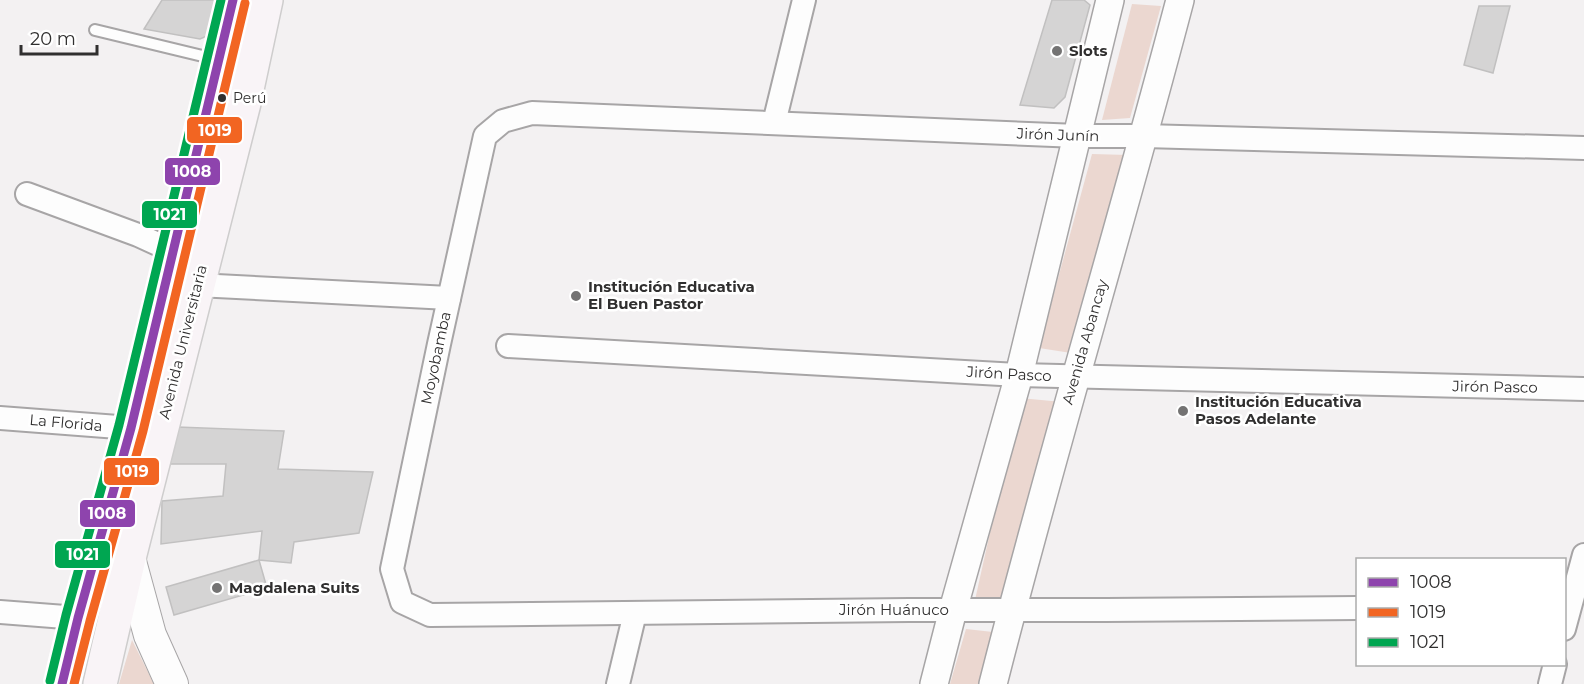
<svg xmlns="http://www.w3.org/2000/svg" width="1584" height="684" viewBox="0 0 1584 684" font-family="Montserrat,sans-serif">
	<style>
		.green { fill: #ebd7d0 }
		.building { fill: #d5d4d4; stroke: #c1c0c0; stroke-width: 1.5 }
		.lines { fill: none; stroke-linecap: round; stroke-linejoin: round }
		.service-casing { stroke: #a7a5a6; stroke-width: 14 }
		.minor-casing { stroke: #a7a5a6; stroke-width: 26 }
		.tertiary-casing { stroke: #a7a5a6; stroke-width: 30 }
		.secondary-casing { stroke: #a7a5a6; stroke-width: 34 }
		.primary-casing { stroke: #cecdcd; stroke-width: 36 }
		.service { stroke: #fdfdfd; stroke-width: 10 }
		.minor { stroke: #fdfdfd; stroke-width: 22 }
		.tertiary { stroke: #fdfdfd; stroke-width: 27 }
		.secondary { stroke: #fdfdfd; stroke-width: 32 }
		.primary { stroke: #f9f4f7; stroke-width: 33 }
		.bus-1-casing { stroke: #fff; stroke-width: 14 }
		.bus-2-casing { stroke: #fff; stroke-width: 14 }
		.bus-3-casing { stroke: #fff; stroke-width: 14 }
		.bus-1 { stroke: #8e44ad; stroke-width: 9 }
		.bus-2 { stroke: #f26522; stroke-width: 9 }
		.bus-3 { stroke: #00a651; stroke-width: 9 }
		.poi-dot { fill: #747373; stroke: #fff; stroke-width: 2 }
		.bus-dot { fill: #302f2f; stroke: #fff; stroke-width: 2 }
		.labels { text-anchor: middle; stroke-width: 5; stroke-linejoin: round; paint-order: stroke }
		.bus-label { font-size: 14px; fill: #302f2f; stroke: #fff; text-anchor: start }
		.poi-label { font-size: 15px; font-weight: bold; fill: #302f2f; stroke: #fff; text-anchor: start }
		.street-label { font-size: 15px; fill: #302f2f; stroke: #fff }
		.line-badge { stroke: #fff; stroke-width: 2 }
		.badge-label { font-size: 16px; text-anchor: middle; font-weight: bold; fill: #fff }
	</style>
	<rect width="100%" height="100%" fill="#f3f1f2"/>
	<g class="green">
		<path d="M1132 4 1161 6 1130 118 1102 120Z"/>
		<path d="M1092 154 1128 155 1071 353 1039 348Z"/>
		<path d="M1020 398 1062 402 1004 600H975Z"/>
		<path d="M966 629 993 632 980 684H950Z"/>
		<path d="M132 640 154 684H119Z"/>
	</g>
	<g class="building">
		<path d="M162 0H215L217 4 207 36 200 39 144 29Z"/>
		<path d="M1052 0H1084L1090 5 1065 97 1054 108 1020 105Z"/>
		<path d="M1479 6H1510L1493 73 1464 65Z"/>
		<path d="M177 427 284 431 278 469 373 472 359 533 294 542 291 563 259 560 262 531 161 544 162 501 223 496 226 464H168Z"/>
		<path d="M259 560 267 588 174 615 166 587Z"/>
	</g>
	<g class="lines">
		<defs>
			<path id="service" d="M95 30 215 59"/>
			<g id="minor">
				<path d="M774 123 804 0"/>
				<path d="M27 194 138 235 173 251"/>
				<path d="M197 285 449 298"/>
				<path d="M508 346 1019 375 1584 389"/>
				<path d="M0 418 131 428"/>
				<path d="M1358 608 1106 610H909L430 615 402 602 392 569 439 344 485 136 503 121 532 113 1078 136H1144L1584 148"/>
				<path d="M0 612 78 618"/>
				<path d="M1564 629 1584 555"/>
				<path d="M618 684 635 613"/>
				<path d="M1550 684 1555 664"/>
			</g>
			<g id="tertiary">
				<path d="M934 684 953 610 1019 375 1110 0"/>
				<path d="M993 684C1051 455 1120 229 1180 0"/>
			</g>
			<path id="secondary" d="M129 558 150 635 172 684"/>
			<g id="primary">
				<path d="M62 684 78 618 131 428 233 0"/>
				<path d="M100 684 129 558 244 103 266 0"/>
			</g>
		</defs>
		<use href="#service" class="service-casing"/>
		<use href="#minor" class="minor-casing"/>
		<use href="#tertiary" class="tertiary-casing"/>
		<use href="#secondary" class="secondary-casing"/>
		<use href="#primary" class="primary-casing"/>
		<use href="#service" class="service"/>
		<use href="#minor" class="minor"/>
		<use href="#tertiary" class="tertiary"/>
		<use href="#secondary" class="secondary"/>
		<use href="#primary" class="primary"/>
		<defs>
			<path id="bus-1" d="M62 684 78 618 131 428 233 0"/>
			<path id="bus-2" d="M74 684 90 621 143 431 245 3"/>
			<path id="bus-3" d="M50 681 66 615 119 425 221 0"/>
		</defs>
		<use href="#bus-1" class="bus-1-casing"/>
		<use href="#bus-2" class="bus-2-casing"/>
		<use href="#bus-3" class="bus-3-casing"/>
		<use href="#bus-1" class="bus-1"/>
		<use href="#bus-2" class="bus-2"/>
		<use href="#bus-3" class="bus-3"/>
	</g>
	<g class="poi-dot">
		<circle cx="1057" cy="51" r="6"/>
		<circle cx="576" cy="296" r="6"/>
		<circle cx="1183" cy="411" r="6"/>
		<circle cx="217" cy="588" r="6"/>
	</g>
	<circle class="bus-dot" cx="222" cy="98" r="5"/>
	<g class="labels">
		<g class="bus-label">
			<text x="233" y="103">Perú</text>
		</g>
		<g class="poi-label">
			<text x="1069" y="56">Slots</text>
			<text x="588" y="292">Institución Educativa<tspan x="588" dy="17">El Buen Pastor</tspan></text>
			<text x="1195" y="407">Institución Educativa<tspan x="1195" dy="17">Pasos Adelante</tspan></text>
			<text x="229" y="593">Magdalena Suits</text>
		</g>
		<g class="street-label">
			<text transform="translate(1058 135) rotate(2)" y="5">Jirón Junín</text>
			<text transform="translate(183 342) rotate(-76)" y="5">Avenida Universitaria</text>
			<text transform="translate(1085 342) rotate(-74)" y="5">Avenida Abancay</text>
			<text transform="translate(436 358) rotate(-78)" y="5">Moyobamba</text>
			<text transform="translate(1009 374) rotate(3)" y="5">Jirón Pasco</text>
			<text transform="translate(1495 387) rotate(1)" y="5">Jirón Pasco</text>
			<text transform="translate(66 423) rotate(5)" y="5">La Florida</text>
			<text x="894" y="615">Jirón Huánuco</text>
		</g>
	</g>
	<g class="line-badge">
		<rect x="186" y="116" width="57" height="28" rx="6" fill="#f26522"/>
		<rect x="164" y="157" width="57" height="29" rx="6" fill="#8e44ad"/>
		<rect x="141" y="200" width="57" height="29" rx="6" fill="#00a651"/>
		<rect x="103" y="457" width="57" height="29" rx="6" fill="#f26522"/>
		<rect x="79" y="499" width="57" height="29" rx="6" fill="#8e44ad"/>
		<rect x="54" y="540" width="57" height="29" rx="6" fill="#00a651"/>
	</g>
	<g class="badge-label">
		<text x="215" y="136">1019</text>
		<text x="192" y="177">1008</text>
		<text x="170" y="220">1021</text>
		<text x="132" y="477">1019</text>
		<text x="107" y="519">1008</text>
		<text x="83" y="560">1021</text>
	</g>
	<rect x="1356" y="558" width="210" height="108" fill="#ffffff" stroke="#acacac" stroke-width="1.5"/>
	<rect x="1368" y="578" width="30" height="9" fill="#8e44ad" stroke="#acacac" stroke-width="1.5"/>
	<text x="1410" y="588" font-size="18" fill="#302f2f">1008</text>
	<rect x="1368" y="608" width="30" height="9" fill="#f26522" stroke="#acacac" stroke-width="1.5"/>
	<text x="1410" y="618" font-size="18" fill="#302f2f">1019</text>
	<rect x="1368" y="638" width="30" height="9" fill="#00a651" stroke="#acacac" stroke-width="1.5"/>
	<text x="1410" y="648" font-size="18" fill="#302f2f">1021</text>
	<path d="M21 45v9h76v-9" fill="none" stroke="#302f2f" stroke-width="3"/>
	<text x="30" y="45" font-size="18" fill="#302f2f" stroke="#ffffff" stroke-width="4.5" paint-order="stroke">20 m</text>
</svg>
